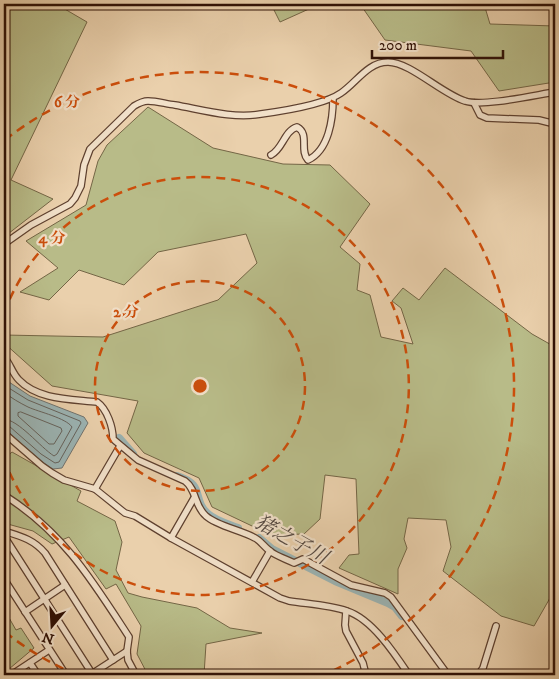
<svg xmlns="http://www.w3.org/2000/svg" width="559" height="679" viewBox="0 0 559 679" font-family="'IM FELL DW Pica','Noto Serif JP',serif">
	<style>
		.green { fill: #b8bb88; stroke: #746646 }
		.water { fill: #9bb4b4; stroke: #70726e }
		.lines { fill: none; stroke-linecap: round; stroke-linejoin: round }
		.shore { stroke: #65625c; stroke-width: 1 }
		.river { stroke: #9bb4b4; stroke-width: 8 }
		.minor-casing { stroke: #5e402f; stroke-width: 8 }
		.minor { stroke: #f1e0c9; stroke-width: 5.5 }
		.ring { fill: none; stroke: #cc4e0b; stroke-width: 2.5; stroke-dasharray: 9 6 }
		.labels { text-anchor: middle; stroke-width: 4.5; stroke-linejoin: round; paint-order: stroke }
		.water-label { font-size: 20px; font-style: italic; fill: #554942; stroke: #f1e0c9 }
		.centre { fill: #cc4e0b; stroke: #f1e0c9; stroke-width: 2.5 }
		.ring-label { font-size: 15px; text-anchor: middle; font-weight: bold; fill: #cc4e0b; stroke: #f1e0c9; stroke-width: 4.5; stroke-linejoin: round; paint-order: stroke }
	</style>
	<rect width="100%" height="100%" fill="#ead0ac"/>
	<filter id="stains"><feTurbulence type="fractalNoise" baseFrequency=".004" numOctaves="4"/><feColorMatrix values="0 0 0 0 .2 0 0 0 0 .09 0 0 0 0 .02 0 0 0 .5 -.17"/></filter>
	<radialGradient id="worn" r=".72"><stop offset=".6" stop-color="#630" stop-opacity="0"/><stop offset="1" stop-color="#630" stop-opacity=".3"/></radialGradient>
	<g class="green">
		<path d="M4 4H60L63 8 87 22 11 180 53 199 4 237Z"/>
		<path d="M271 4H320L280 22Z"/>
		<path d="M360 4H484L490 24 555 26V82L499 91 471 51 385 40Z"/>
		<path d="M148 107 213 148 283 164 330 165 370 204 340 247 360 264 357 290 370 295 381 337 413 344 401 308 392 301 403 288 419 300 445 268 532 334 555 347V598H550L534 626 501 616 443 571 451 547 446 520 408 518 404 539 407 548 398 569V594L339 568 349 555 359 554 356 479 325 475 320 519 304 534 271 535 212 507 199 478 144 453 127 433 138 401 52 386 4 343V335L103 337 218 300 257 263 246 234 158 252 124 285 79 270 49 300 20 292 58 268 26 241 86 205 98 161 107 145Z"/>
		<path d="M12 452 81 491 77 501 115 521 122 542 116 570 128 593 142 597 197 608 230 628 262 633 206 644 204 675H148L137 654 141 626 116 584 106 589 69 537 52 544 33 531 4 523V459Z"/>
		<path d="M4 609 16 630 21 628 34 648 9 669 10 671 5 675Z"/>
	</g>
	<path class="water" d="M6 380 30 396 84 417 88 423 62 468 53 469 38 459 4 428V382Z"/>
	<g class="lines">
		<g class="shore">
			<path d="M4 385 28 400 80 421 81 423 59 462 55 463 41 454 9 426 4 425"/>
			<path d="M4 392C11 398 20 403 28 407 39 412 66 418 72 427L57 454 54 456C40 447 19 420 4 419"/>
			<path d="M21 412 61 428 62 431 54 444H49L18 416V413Z"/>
		</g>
		<g class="river">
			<path d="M119 438 133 454"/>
			<path d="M177 476C206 485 191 499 208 514 216 521 228 524 238 528"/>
			<path d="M259 538 272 549 335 581 388 603 395 607 402 616"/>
		</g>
		<defs>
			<g id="minor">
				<path d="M474 103 480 115 487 118 539 120 555 124"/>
				<path d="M271 155C283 149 284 131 297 127 310 134 299 150 308 160 329 150 333 119 333 98"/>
				<path d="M4 244 31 225 70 204 75 198 81 186 84 165 90 149 134 106C139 103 143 101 148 101 157 101 166 104 175 105 203 110 233 119 261 114 283 111 324 105 341 93 356 83 368 62 388 62 410 62 442 94 465 101 483 107 535 95 555 92"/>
				<path d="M4 357C10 363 12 373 19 380 38 400 71 399 97 402 107 409 113 427 113 439L138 460 185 481C197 490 194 506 206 516 217 526 241 530 255 538 261 541 264 547 270 551 276 556 286 559 294 563L303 559 351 585 385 593 391 597 448 675"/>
				<path d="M4 433 42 466 52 473 64 480 95 489 125 513 135 516 171 538 280 598 289 601C308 604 329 605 347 611 372 619 395 654 409 675"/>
				<path d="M95 489 120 446"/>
				<path d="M4 495C63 532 92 580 129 637L127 651 128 660 136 675"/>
				<path d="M4 531C20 536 33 539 45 553L113 660"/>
				<path d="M4 536 93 675"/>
				<path d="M171 538 194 498"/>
				<path d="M4 579 66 675"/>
				<path d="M252 582 270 551"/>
				<path d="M346 611 345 625 346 631 363 663 366 675"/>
				<path d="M25 612 65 585"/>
				<path d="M30 663 38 675"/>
				<path d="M11 675 49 650"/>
				<path d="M90 675 127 651"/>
				<path d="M478 675 483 668 496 626"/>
			</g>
		</defs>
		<use href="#minor" class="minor-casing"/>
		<use href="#minor" class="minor"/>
	</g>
	<g class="ring">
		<circle cx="200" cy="386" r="105"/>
		<path d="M4 313A209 209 0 1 1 4 459"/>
		<path d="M77 675A314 314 0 0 1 5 632M5 140A314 314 0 1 1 323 675"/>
	</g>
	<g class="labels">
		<g class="water-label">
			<text transform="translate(292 539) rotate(29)" y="7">猪之子川</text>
		</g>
	</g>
	<circle cx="200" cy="386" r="8" class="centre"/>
	<g class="ring-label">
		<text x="67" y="107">6 分</text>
		<text x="52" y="243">4 分</text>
		<text x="126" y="317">2 分</text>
	</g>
	<rect width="559" height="679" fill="none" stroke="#ead0ac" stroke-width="20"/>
	<rect x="5" y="5" width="549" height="669" fill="none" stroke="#2f1005" stroke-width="2.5"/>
	<rect x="10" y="10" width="539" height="659" fill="none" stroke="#2f1005"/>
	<g transform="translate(52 626) rotate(198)" stroke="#f1e0c9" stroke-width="4" paint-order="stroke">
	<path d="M0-4L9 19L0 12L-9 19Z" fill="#2f1005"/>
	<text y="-8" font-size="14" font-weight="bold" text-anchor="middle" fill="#2f1005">N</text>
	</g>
	<path d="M372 50v8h131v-8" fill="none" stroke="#2f1005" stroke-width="2.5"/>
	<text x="379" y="50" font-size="15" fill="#2f1005" stroke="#f1e0c9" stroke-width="4" paint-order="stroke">200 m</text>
	<rect width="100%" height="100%" filter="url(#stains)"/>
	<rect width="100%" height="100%" fill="url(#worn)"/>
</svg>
